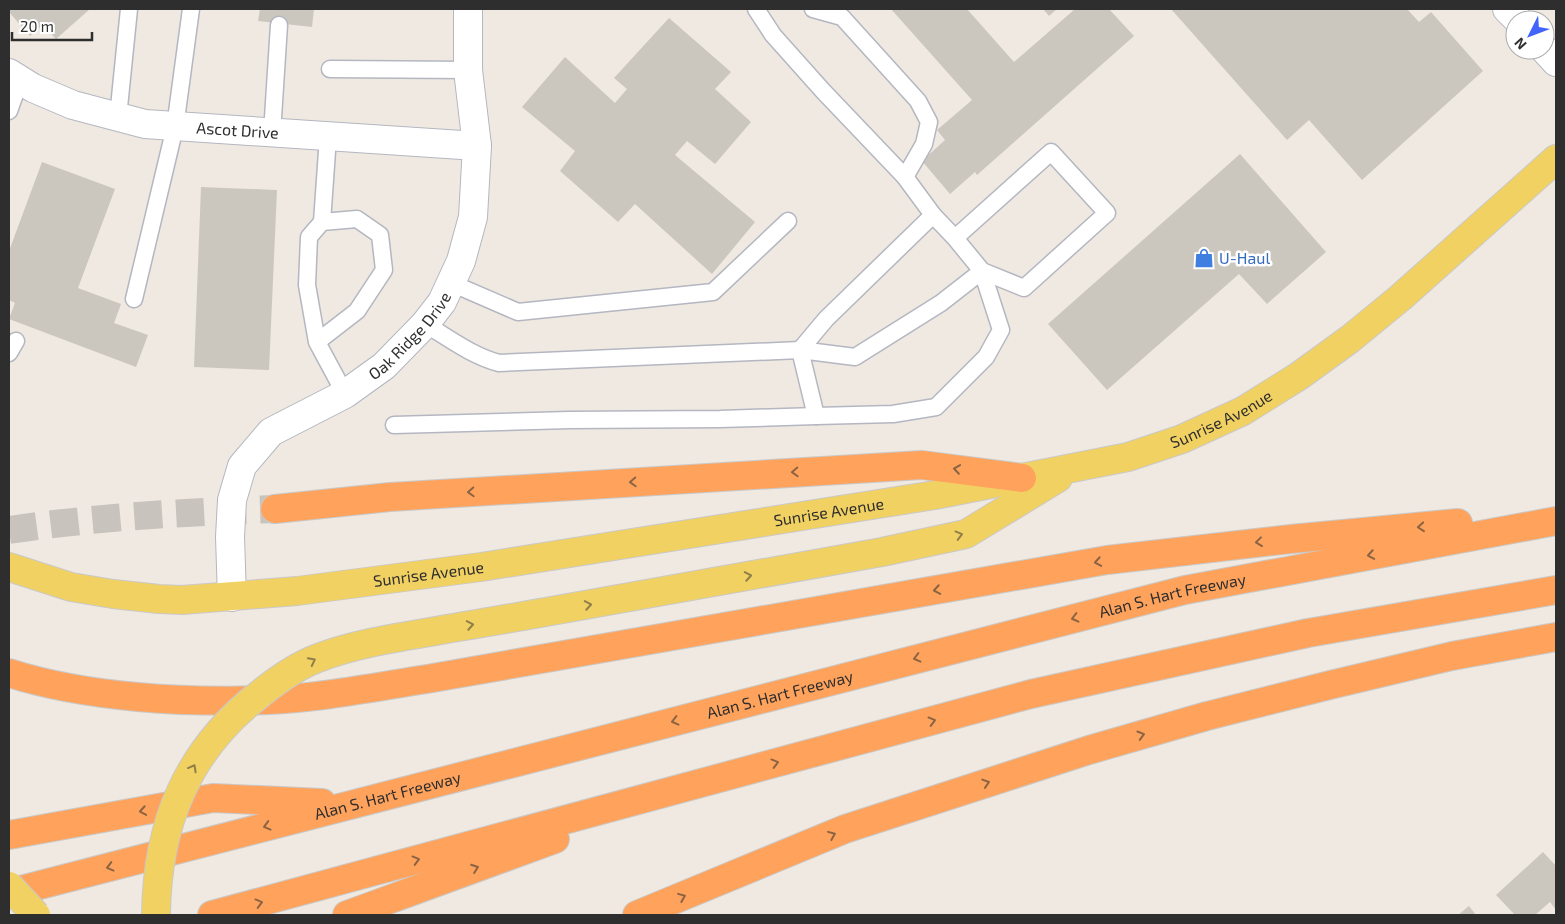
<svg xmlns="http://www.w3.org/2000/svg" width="1565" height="924" viewBox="0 0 1565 924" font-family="'Exo 2',sans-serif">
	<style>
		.building { fill: #cbc7bf }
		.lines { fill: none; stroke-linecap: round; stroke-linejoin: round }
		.highway-tunnel { stroke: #c8c4bd; stroke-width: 28; stroke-dasharray: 28 14; stroke-linecap: butt }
		.lane-casing { stroke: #b4b7c1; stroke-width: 19 }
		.street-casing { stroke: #b4b7c1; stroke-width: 30 }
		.primary-casing { stroke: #c9c9c9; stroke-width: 30 }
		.highway-casing { stroke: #c9c9c9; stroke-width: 30 }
		.lane { stroke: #fff; stroke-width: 16 }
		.street { stroke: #fff; stroke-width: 28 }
		.primary { stroke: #f2d163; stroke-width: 28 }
		.highway { stroke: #ffa35c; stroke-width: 28 }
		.primary-bridge-casing { stroke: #c9c9c9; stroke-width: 30; stroke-linecap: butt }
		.primary-bridge { stroke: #f2d163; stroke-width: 28 }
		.oneway { stroke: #8c6343 }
		.oneway2 { stroke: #908048 }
		.labels { text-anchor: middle; stroke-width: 5; stroke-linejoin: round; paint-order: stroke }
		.street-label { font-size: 16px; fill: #2e2e2e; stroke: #fff }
		.shop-label { font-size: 16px; fill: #366cbe; stroke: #fff; text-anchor: start }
	</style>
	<rect width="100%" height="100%" fill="#efe9e1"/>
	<g class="building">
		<path d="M9 9H90L56 39 43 25 30 36 9 12Z"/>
		<path d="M260 9H314L312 27 258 21Z"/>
		<path d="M891 9H967L1014 62 1075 9H1109L1134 36 977 175 975 172 950 194 922 161 945 140 937 130 972 100Z"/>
		<path d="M1043 9H1057L1049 16Z"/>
		<path d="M1171 9H1407L1419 22 1431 12 1483 71 1362 180 1309 120 1287 140Z"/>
		<path d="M669 18 731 72 715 89 751 122 715 164 687 141 675 155 755 222 712 274 635 204 618 222 560 171 575 151 522 107 565 57 615 103 627 89 614 78Z"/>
		<path d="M1240 154 1326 252 1267 304 1239 274 1107 390 1048 324Z"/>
		<path d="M42 162 115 189 78 288 121 304 114 323 148 335 136 367 9 319 15 303 9 300V251Z"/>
		<path d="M201 187 277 190 269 370 194 367Z"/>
		<path d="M1543 852 1556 866V910L1550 902 1535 915H1515L1496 895Z"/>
		<path d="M1469 906 1476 915H1458Z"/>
	</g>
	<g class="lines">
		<path class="highway-tunnel" d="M9 530C97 517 186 512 275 509"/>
		<defs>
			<g id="lane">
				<path d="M756 9 773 35 823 91 905 177 933 215 955 238 982 271 1024 288 1107 213 1051 152 955 238"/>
				<path d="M813 9 842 17 918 101 929 122 924 144 905 177"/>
				<path d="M330 69 468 70"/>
				<path d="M9 111 20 80"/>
				<path d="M118 117 129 9"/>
				<path d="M272 133 279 25"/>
				<path d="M322 222 328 137"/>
				<path d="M451 283 518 312 713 292 788 221"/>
				<path d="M134 299 175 127 191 9"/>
				<path d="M317 342 307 285 309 237 322 222 357 219 380 235 384 270 357 311 317 342 345 394"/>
				<path d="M9 353 16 341"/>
				<path d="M816 416 800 350 826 319 933 215"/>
				<path d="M394 425 569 420 720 419 816 416 893 414 936 407 986 357 1001 330 982 271 941 303 855 357 800 350 499 363C472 356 449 338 425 324"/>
			</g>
			<g id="street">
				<path d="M1507 9 1518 20"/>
				<path d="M1545 50 1556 62"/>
				<path id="s1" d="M9 73 33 88 73 105 145 124 477 146"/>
				<path id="s2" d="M232 597 230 537 232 500 242 466 271 432 345 394 384 366 425 324 442 302 461 261 473 217 477 146 468 70V9"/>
			</g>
			<g id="primary">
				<path id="s3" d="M9 567 71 587 113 594 159 599 182 600 297 591 481 567 935 495 1128 457 1182 439 1243 411 1299 376 1350 339 1400 298 1556 159"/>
				<path d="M540 613 882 552 966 534 1058 478"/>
			</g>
			<g id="highway">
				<path d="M275 509 390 497 922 465 1022 478"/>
				<path d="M9 673C88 698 186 703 268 700 320 698 375 687 427 679L1107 560 1291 539 1458 523"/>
				<path d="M9 835 213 798 322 803"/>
				<path id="s4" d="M9 893 1185 590 1556 521"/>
				<path d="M212 915 1031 694 1308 633 1556 590"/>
				<path d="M347 915 555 839"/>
				<path d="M637 915 845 829 1089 750 1207 716 1330 685 1452 656 1556 637"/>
			</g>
		</defs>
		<use href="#lane" class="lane-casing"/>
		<use href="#street" class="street-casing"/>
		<use href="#primary" class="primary-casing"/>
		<use href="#highway" class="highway-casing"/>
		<use href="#lane" class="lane"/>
		<use href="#street" class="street"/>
		<use href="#primary" class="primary"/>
		<use href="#highway" class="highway"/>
		<defs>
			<g id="primary-bridge">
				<path d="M9 886 36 915"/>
				<path d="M156 915C157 824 187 750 260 694 277 680 297 666 318 658 352 645 388 639 424 633 463 626 502 620 540 613"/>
			</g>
		</defs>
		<use href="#primary-bridge" class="primary-bridge-casing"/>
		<use href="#primary-bridge" class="primary-bridge"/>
	</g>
	<defs><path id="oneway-chevron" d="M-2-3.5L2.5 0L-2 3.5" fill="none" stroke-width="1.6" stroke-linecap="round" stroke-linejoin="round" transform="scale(1.25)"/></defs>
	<g class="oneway">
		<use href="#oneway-chevron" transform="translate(957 469) rotate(-172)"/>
		<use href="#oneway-chevron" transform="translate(795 472) rotate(177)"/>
		<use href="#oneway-chevron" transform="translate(633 482) rotate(177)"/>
		<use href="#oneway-chevron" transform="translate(471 492) rotate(177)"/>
		<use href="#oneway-chevron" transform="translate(1421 527) rotate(175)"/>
		<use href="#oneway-chevron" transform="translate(1259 542) rotate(173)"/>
		<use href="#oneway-chevron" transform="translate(1371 555) rotate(170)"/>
		<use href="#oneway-chevron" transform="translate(1098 562) rotate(170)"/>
		<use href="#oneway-chevron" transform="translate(937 590) rotate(170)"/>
		<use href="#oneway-chevron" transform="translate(1075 618) rotate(166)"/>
		<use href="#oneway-chevron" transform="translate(917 658) rotate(166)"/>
		<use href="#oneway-chevron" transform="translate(675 721) rotate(166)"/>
		<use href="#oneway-chevron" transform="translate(932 721) rotate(-15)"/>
		<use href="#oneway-chevron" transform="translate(1141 735) rotate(-16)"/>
		<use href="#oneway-chevron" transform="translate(775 763) rotate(-15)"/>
		<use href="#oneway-chevron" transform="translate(986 783) rotate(-18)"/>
		<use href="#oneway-chevron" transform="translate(143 811) rotate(170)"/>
		<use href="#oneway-chevron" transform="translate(267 826) rotate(165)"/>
		<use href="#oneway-chevron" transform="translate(832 835) rotate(-22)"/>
		<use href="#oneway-chevron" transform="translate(416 860) rotate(-15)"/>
		<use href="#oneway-chevron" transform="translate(110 867) rotate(165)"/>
		<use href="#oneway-chevron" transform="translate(475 868) rotate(-20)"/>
		<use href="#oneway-chevron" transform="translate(682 897) rotate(-22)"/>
		<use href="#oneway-chevron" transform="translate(259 903) rotate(-15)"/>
	</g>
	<g class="oneway2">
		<use href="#oneway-chevron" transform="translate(959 535) rotate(-15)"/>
		<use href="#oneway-chevron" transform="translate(748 576) rotate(-10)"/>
		<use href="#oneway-chevron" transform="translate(588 605) rotate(-10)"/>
		<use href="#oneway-chevron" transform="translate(470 625) rotate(-10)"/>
		<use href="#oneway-chevron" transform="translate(312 661) rotate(-27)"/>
		<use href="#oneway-chevron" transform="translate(193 768) rotate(-61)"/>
	</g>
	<defs>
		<symbol id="shop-bare" viewBox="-9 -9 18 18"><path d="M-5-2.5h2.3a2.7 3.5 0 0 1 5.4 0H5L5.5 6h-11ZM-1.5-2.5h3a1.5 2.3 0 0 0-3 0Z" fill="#3f7fe0" stroke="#fff" stroke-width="2.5" paint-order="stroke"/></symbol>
	</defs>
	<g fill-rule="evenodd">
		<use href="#shop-bare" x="1190" y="244" width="28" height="28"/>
	</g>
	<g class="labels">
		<g class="street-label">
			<text dy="6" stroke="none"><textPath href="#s1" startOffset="239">Ascot Drive</textPath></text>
			<text dy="6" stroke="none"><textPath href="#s2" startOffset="348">Oak Ridge Drive</textPath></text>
			<text dy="6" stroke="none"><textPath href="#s3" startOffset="1235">Sunrise Avenue</textPath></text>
			<text dy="6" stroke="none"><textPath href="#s3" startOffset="830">Sunrise Avenue</textPath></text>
			<text dy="6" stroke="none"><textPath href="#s3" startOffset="425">Sunrise Avenue</textPath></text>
			<text dy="6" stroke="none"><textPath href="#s4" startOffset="1201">Alan S. Hart Freeway</textPath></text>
			<text dy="6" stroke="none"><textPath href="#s4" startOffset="796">Alan S. Hart Freeway</textPath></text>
			<text dy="6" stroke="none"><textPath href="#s4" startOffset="391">Alan S. Hart Freeway</textPath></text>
		</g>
		<g class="shop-label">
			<text x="1219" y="264">U-Haul</text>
		</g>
	</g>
	<rect width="1565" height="924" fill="none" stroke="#2e2e2e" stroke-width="20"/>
	<g transform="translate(1530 35) rotate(228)"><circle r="24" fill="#ffffff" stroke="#ababab"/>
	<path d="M0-4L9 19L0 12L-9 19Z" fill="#4264fb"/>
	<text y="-8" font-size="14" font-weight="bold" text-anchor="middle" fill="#2e2e2e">N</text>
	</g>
	<path d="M12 32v8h80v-8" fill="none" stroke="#2e2e2e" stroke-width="2.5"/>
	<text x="20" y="32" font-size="15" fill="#2e2e2e" stroke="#ffffff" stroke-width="4" paint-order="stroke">20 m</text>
</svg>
